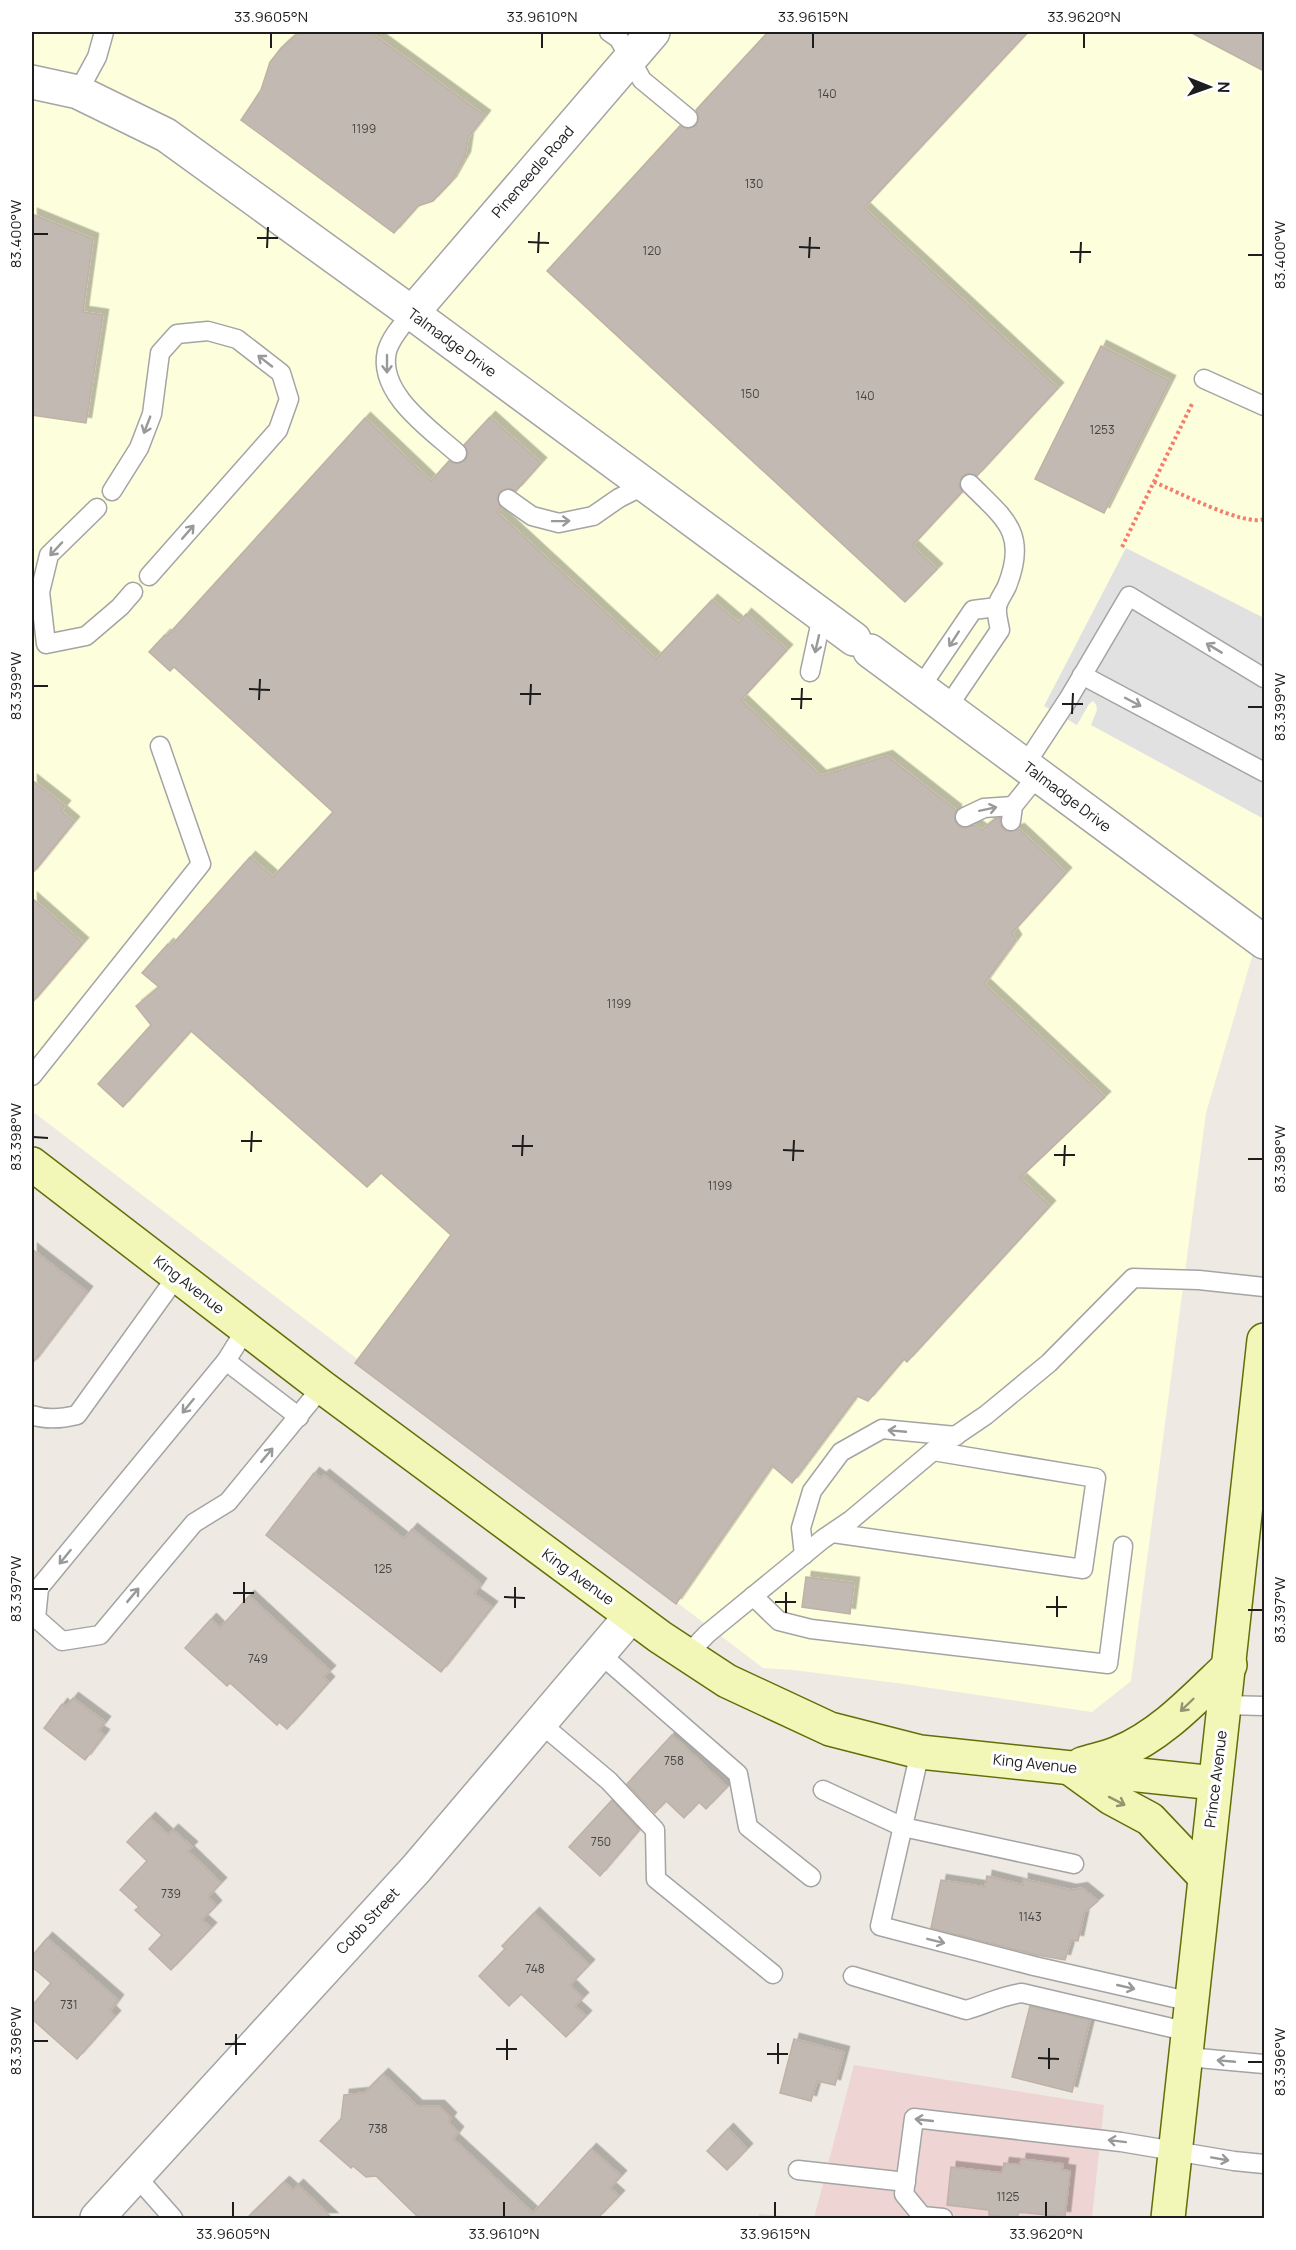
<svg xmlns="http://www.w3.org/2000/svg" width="1296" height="2250" viewBox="0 0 1296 2250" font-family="Manrope,sans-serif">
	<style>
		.commercial { fill: #eed4d2 }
		.education { fill: #fdfedb }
		.parking { fill: #e1e1e1 }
		.building { fill: #c2bab2; stroke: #bfb1a5; stroke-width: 1.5; filter: url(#shadow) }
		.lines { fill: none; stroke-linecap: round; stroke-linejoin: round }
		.lane-casing { stroke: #a4a4a4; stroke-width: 21 }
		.street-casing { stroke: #a4a4a4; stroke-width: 36 }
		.secondary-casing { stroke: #626f08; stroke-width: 36 }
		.path { stroke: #f57d6c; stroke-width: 4; stroke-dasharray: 3 3; stroke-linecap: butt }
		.lane { stroke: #fff; stroke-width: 18 }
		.street { stroke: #fff; stroke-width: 33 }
		.secondary { stroke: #f2f7b7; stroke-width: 33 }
		.oneway { stroke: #999 }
		.oneway2 { stroke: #929572 }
		.ticks { fill: none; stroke: #1d1d1d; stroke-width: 2 }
		.labels { text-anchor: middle; stroke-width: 6; stroke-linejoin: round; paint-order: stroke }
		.number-label { font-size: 12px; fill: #464442 }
		.street-label { font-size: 15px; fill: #1d1d1d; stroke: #fff }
		.neatline { fill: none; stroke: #1d1d1d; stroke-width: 2 }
		.ticks-label { font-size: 15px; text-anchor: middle; fill: #1d1d1d }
	</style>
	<defs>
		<filter id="shadow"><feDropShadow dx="5.5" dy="-5.5" stdDeviation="0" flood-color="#0004"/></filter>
	</defs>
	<rect width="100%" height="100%" fill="#eeeae3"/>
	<path class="commercial" d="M854 2065 1104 2105 1092 2218H759V2214L814 2218Z"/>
	<path class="education" d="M32 32H1264V916L1206 1113 1131 1681 1092 1712 904 1684 793 1670 763 1668 32 1111Z"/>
	<path class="parking" d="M1126 548 1264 618V819L1091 725 1097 710 1096 704 1093 701 1089 704 1077 725 1044 706Z"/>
	<g class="building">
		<path d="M299 32H370L485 116 468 138 465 157 451 182 433 201 418 206 394 233 241 120 261 90 270 62 281 48Z"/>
		<path d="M768 32H1028L864 208 1058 388 977 476 968 473 962 477 959 486 962 492 912 546 937 569 905 602 547 271 680 126 687 129 696 126 699 119 696 110Z"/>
		<path d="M1190 32H1264V71Z"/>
		<path d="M32 214 93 239 83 312 103 315 86 423 32 415Z"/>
		<path d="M1101 346 1170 381 1104 513 1035 479Z"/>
		<path d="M490 417 541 463 516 491 508 488 499 492 497 499 501 508 497 512 656 659 712 600 739 623 746 614 787 650 741 700 821 776 887 756 956 810 955 821 959 827 965 828 975 825 982 830 995 819 1000 818V825L1004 830 1010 832 1019 829 1066 873 1012 933 1016 940 984 984 1105 1097 1020 1178 1050 1206 907 1362 904 1359 868 1401 857 1396 792 1483 772 1466 676 1604 355 1363 451 1235 381 1173 367 1187 191 1031 123 1107 98 1084 151 1025 136 1006 159 987 142 973 168 944 171 946 250 857 273 877 333 812 174 667 170 671 149 652 165 635 167 636 365 418 431 481 449 461 456 464 465 461 468 454 464 445Z"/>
		<path d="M32 780 65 806 61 811 74 822 32 874Z"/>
		<path d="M32 898 83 943 32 1003Z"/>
		<path d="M32 1249 87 1292 32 1364Z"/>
		<path d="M314 1473 321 1478 324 1475 404 1539 412 1529 481 1584 474 1594 492 1607 441 1672 266 1535Z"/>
		<path d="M806 1577 854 1583 850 1614 802 1607Z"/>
		<path d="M249 1596 330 1671 324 1677 329 1682 287 1729 279 1722 277 1725 230 1683 227 1686 185 1648 211 1619 220 1628Z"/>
		<path d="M73 1698 105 1722 98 1731 104 1735 85 1760 44 1728 62 1704 66 1707Z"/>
		<path d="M672 1735 727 1787 706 1809 699 1802 684 1818 666 1801 655 1813 627 1784Z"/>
		<path d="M612 1800 639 1830 600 1876 569 1847Z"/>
		<path d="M150 1818 168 1835 173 1830 192 1847 188 1851 221 1883 208 1897 216 1906 202 1920 211 1928 171 1970 149 1949 162 1935 135 1910 139 1907 120 1890 147 1861 127 1842Z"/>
		<path d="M987 1876 1023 1885V1879L1071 1890 1082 1888 1098 1901 1084 1913 1078 1941 1071 1940 1065 1960 1037 1955 931 1928 941 1880 985 1887Z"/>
		<path d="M534 1913 589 1965 570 1985 583 1998 575 2006 586 2016 566 2037 521 1994 509 2006 479 1976 505 1949 502 1946Z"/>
		<path d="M47 1938 118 2000 110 2011 115 2016 77 2059 32 2019V2006L51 1983 32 1967V1956Z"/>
		<path d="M1030 2006 1090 2020 1072 2092 1012 2077Z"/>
		<path d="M794 2039 844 2052 835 2085 817 2081 811 2101 780 2093Z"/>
		<path d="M383 2074 417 2106H439L451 2118 448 2122 458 2132 453 2139 533 2213 591 2149 621 2176 610 2188 619 2196 598 2218H419L376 2176 366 2177 353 2166 351 2168 320 2141 341 2119 344 2095 364 2093Z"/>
		<path d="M728 2129 747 2149 727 2170 707 2151Z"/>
		<path d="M1021 2159 1063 2164 1062 2170 1070 2171 1065 2217 1019 2212 1017 2218 989 2215V2210L947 2205 951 2167 1002 2173 1004 2163 1020 2165Z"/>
		<path d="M284 2182 293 2190 298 2185 332 2218H247Z"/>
	</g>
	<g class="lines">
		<defs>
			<g id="lane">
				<path d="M609 32 619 39 642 80 688 118"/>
				<path d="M78 92 97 57 104 32"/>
				<path d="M412 313C403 324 391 337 387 351 377 393 430 429 457 453"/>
				<path d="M1204 379 1264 406"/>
				<path d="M112 491 139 448 152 414 160 353 177 334 208 331 237 339 281 373 289 399 278 430 149 576"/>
				<path d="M508 499 532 516 559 523 593 516 619 498 645 485"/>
				<path d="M97 508 49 555 40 592 46 644 86 636 120 607 133 592"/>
				<path d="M810 672 822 616"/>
				<path d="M1082 675 1264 772"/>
				<path d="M920 688 973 610 997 607"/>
				<path d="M947 708 1000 630C999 624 996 614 997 607 998 600 1004 593 1007 586 1028 533 1005 519 970 484"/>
				<path d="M1025 765 1069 698 1129 596 1264 678"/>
				<path d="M965 817 984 808 1013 806"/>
				<path d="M1011 821 1013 806 1038 775"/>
				<path d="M32 1076 201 864 160 746"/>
				<path d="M246 1329 226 1361 39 1588 36 1618 62 1641 100 1635 194 1523 228 1502 322 1387"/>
				<path d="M226 1361 299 1417"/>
				<path d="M32 1415C46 1420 61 1419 77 1415L177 1276"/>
				<path d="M833 1533 1083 1569 1096 1478 933 1451"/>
				<path d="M804 1555 801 1528 812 1491 841 1452 882 1429 956 1436"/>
				<path d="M753 1596 779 1621 811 1629 1108 1664 1123 1546"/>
				<path d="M599 1653 738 1774 748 1827 811 1877"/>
				<path d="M686 1656 707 1634 823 1539 851 1520 933 1451 986 1415 1049 1363 1133 1278 1199 1280 1264 1287"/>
				<path d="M1225 1705 1264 1706"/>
				<path d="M540 1723 609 1781 655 1830 656 1879 773 1974"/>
				<path d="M920 1752 880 1926 1034 1966 1192 2002"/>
				<path d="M823 1790 903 1827 1074 1864"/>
				<path d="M853 1976 966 2010C987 2004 1000 1996 1022 1993L1189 2032"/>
				<path d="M1187 2057 1264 2064"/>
				<path d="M798 2170 906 2182"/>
				<path d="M135 2175 173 2218"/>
				<path d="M943 2218 922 2216 904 2194 914 2118 1121 2142 1234 2161 1264 2164"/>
			</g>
			<g id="street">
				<path d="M32 82 78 92 166 135 412 313 854 639"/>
				<path d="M412 313 653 32"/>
				<path d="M870 651 1264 942"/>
				<path d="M97 2218 416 1869 631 1616"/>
			</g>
			<g id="secondary">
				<path d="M32 1164 322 1387 660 1637 727 1681 830 1729 920 1752 1215 1783"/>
				<path d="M1082 1764C1094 1760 1107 1758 1118 1753 1162 1735 1196 1697 1230 1665"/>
				<path d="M1071 1769 1111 1798 1150 1819 1204 1876"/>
				<path d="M1168 2218 1264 1340"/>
			</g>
		</defs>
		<use href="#lane" class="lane-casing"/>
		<use href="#street" class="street-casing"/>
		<use href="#secondary" class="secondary-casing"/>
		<g class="path">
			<path d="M1154 482C1176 491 1245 527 1264 519"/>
			<path d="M1122 547 1193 402"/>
		</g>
		<use href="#lane" class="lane"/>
		<use href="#street" class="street"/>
		<use href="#secondary" class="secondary"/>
	</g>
	<defs><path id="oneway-shaft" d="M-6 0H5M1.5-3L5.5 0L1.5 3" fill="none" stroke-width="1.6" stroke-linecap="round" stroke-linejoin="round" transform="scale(1.5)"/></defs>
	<g class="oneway">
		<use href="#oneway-shaft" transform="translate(265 361) rotate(-142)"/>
		<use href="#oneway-shaft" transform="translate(387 364) rotate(90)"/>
		<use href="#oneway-shaft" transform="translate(147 425) rotate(111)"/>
		<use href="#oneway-shaft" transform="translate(561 521) rotate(-1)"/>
		<use href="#oneway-shaft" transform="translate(188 532) rotate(-49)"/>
		<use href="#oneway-shaft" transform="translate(56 549) rotate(133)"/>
		<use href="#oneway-shaft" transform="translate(954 639) rotate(123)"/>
		<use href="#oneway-shaft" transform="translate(817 644) rotate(103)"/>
		<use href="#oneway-shaft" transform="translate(1214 648) rotate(-149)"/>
		<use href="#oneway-shaft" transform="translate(1133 702) rotate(28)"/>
		<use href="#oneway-shaft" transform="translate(988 809) rotate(-12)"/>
		<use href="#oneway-shaft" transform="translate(188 1406) rotate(129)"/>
		<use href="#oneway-shaft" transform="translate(897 1431) rotate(-175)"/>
		<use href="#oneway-shaft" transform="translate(267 1455) rotate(-50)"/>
		<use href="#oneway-shaft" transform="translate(65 1557) rotate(129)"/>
		<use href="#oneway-shaft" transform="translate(133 1595) rotate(-50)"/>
		<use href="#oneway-shaft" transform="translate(936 1941) rotate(14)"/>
		<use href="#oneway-shaft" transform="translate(1126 1987) rotate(13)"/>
		<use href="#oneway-shaft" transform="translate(1226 2061) rotate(-175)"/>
		<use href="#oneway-shaft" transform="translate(924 2120) rotate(-174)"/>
		<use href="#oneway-shaft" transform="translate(1117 2141) rotate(-173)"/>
		<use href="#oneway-shaft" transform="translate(1220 2159) rotate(10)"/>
	</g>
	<g class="oneway2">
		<use href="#oneway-shaft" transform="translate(1187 1705) rotate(136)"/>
		<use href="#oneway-shaft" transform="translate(1117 1801) rotate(27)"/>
	</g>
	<path class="ticks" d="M271 48V33M542 48V33M813 48V33M1084 48V33M33 234H48M257 238H278M528 242 549 243M799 247 820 248M267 248 268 227M1070 252H1091M538 253 539 232M1248 255H1263M809 258 810 237M1080 263 1081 242M33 686H48M249 689 270 690M520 694H541M791 699H812M259 700 260 679M1062 704H1083M530 705 531 684M1248 707H1263M801 709 802 688M1072 714 1073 693M33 1137 48 1138M241 1141H262M512 1146H533M783 1150 804 1151M251 1152 252 1131M1054 1155H1075M522 1156 523 1135M1248 1159H1263M793 1161 794 1140M1064 1166 1065 1145M33 1589H48M233 1593H254M504 1597 525 1598M775 1602H796M244 1603V1582M1046 1607H1067M515 1608V1587M1248 1610H1263M786 1613V1592M1057 1617V1596M33 2041H48M225 2044H246M496 2049H517M767 2054H788M236 2055V2034M1038 2058 1059 2059M507 2060V2039M1248 2062H1263M778 2064V2043M1049 2069V2048M233 2217V2202M504 2217V2202M775 2217V2202M1046 2217V2202"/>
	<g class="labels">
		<g class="number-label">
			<text x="827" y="98">140</text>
			<text x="364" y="133">1199</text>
			<text x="754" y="188">130</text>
			<text x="652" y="255">120</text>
			<text x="750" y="398">150</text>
			<text x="865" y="400">140</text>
			<text x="1102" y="434">1253</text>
			<text x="619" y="1008">1199</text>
			<text x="720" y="1190">1199</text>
			<text x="383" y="1573">125</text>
			<text x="258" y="1663">749</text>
			<text x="674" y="1765">758</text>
			<text x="601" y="1846">750</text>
			<text x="171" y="1898">739</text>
			<text x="1030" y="1921">1143</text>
			<text x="535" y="1973">748</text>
			<text x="69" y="2009">731</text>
			<text x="378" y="2133">738</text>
			<text x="1008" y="2201">1125</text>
		</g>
		<g class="street-label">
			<text transform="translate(533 172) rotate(-49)" y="5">Pineneedle Road</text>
			<text transform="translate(452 343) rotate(36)" y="5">Talmadge Drive</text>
			<text transform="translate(1067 797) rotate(37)" y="5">Talmadge Drive</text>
			<text transform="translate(189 1285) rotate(38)" y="5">King Avenue</text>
			<text transform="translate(578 1577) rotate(36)" y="5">King Avenue</text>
			<text transform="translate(1035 1764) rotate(6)" y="5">King Avenue</text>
			<text transform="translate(1216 1779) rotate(-83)" y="5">Prince Avenue</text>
			<text transform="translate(368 1921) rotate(-47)" y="5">Cobb Street</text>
		</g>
	</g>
	<rect width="1296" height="2250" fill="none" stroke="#ffffff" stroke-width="66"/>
	<g transform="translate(1209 87) rotate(91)" stroke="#ffffff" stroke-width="4.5" paint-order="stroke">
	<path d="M0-4.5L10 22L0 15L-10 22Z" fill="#1d1d1d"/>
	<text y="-9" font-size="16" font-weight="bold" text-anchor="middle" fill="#1d1d1d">N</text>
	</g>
	<rect x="33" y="33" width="1230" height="2184" class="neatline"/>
	<g class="ticks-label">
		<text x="271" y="22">33.9605°N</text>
		<text x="542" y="22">33.9610°N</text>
		<text x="813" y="22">33.9615°N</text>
		<text x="1084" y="22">33.9620°N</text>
		<text transform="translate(16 234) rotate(-90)" y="5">83.400°W</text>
		<text transform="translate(1280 255) rotate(-90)" y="5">83.400°W</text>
		<text transform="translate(16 686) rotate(-90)" y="5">83.399°W</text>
		<text transform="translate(1280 707) rotate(-90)" y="5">83.399°W</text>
		<text transform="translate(16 1137) rotate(-90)" y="5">83.398°W</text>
		<text transform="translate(1280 1159) rotate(-90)" y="5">83.398°W</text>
		<text transform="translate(16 1589) rotate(-90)" y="5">83.397°W</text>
		<text transform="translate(1280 1610) rotate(-90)" y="5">83.397°W</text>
		<text transform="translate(16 2041) rotate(-90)" y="5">83.396°W</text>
		<text transform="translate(1280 2062) rotate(-90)" y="5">83.396°W</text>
		<text x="233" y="2239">33.9605°N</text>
		<text x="504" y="2239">33.9610°N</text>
		<text x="775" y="2239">33.9615°N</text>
		<text x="1046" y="2239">33.9620°N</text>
	</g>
</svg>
